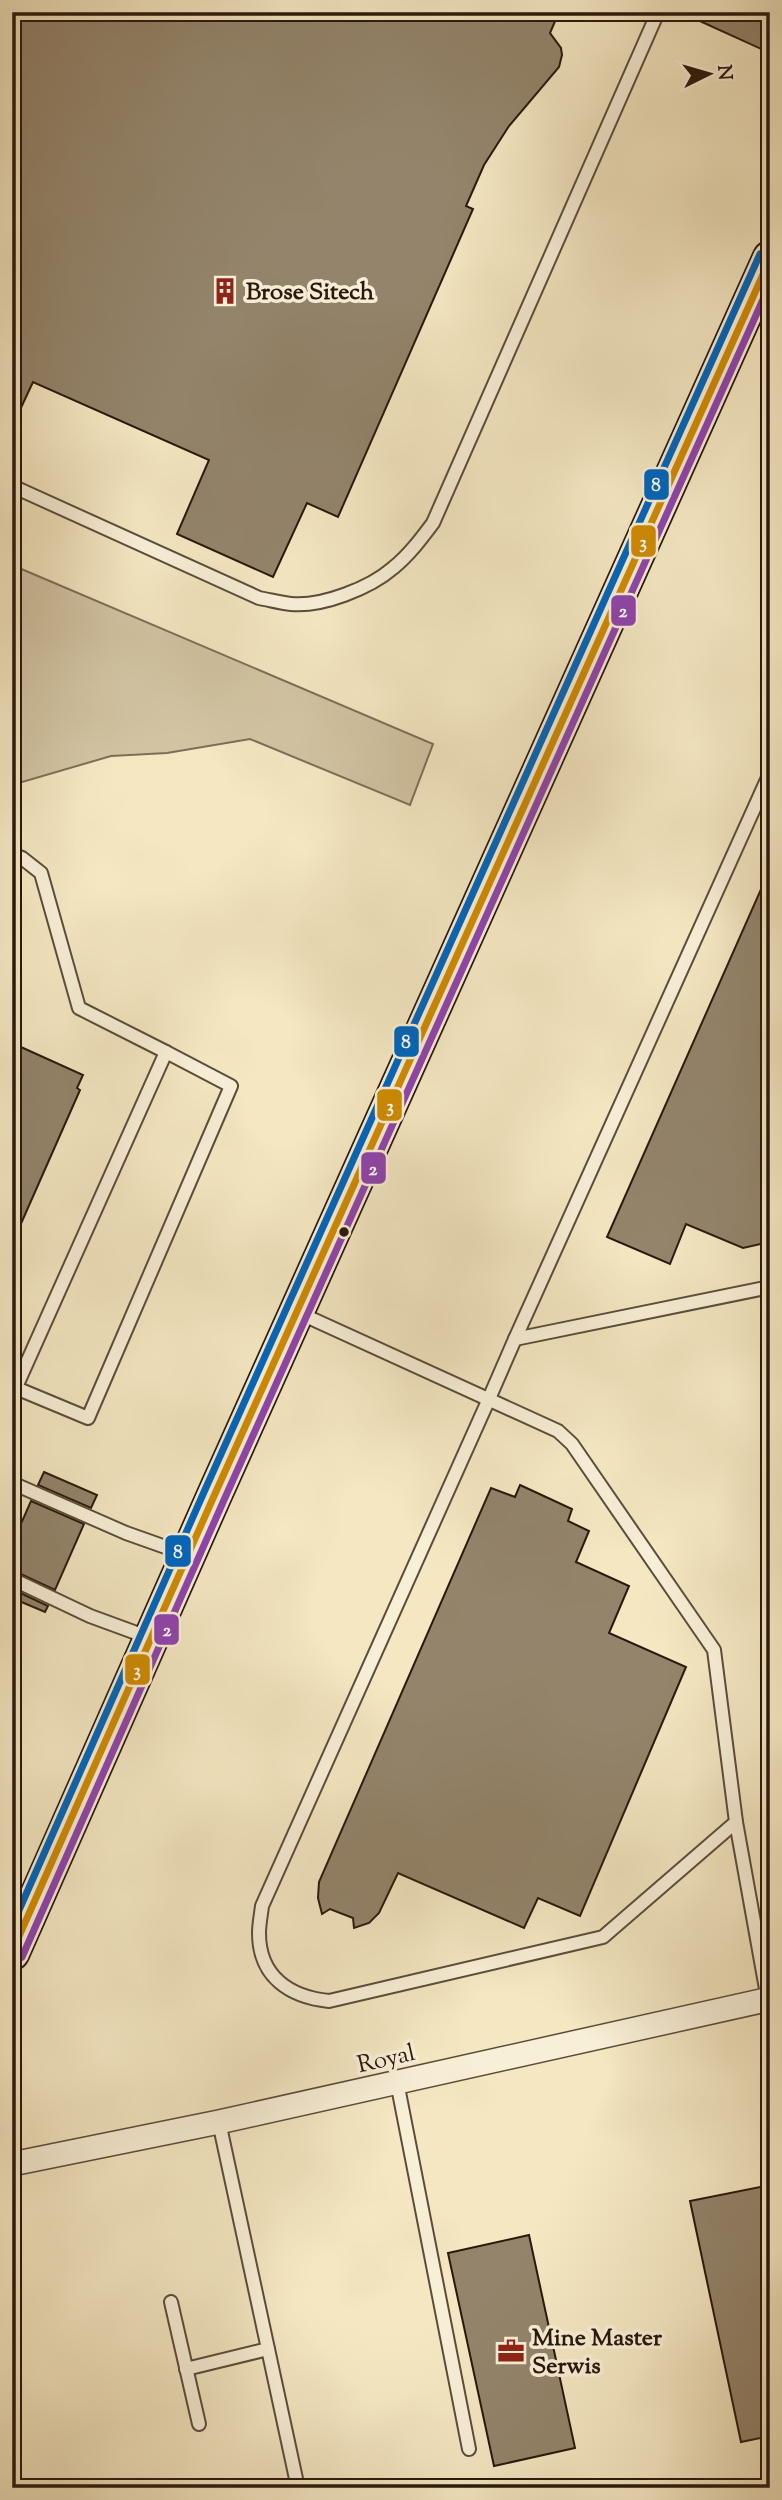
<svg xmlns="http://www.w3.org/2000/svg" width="782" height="2500" viewBox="0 0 782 2500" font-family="'Sorts Mill Goudy',serif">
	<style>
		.green { fill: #d2c4a3; stroke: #7e6e58; stroke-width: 2 }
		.building { fill: #93846b; stroke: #2a180c; stroke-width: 2 }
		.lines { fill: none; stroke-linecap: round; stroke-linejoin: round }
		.lane-casing { stroke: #5c4c3a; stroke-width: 16 }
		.street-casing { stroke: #5c4c3a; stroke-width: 26 }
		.secondary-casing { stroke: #2a180c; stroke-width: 37 }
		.lane { stroke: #f8efd7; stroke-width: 12 }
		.street { stroke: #f8efd7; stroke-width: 23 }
		.secondary { stroke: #f8efd7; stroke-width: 33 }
		.bus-1-casing { stroke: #f8efd7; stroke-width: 12 }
		.bus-2-casing { stroke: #f8efd7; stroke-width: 12 }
		.bus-3-casing { stroke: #f8efd7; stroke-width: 12 }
		.bus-1 { stroke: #ce8a02; stroke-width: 7 }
		.bus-2 { stroke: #8e44ad; stroke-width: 7 }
		.bus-3 { stroke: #0065bd; stroke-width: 7 }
		.bus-dot { fill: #2a180c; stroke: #f8efd7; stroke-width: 2.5 }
		.labels { text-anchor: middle; stroke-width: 7; stroke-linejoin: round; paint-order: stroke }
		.poi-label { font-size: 24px; font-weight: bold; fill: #2a180c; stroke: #f8efd7; text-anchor: start }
		.street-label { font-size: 24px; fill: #2a180c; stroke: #f8efd7 }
		.line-badge { stroke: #f8efd7; stroke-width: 2.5 }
		.badge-label { font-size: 19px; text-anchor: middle; font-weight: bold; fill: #fff }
	</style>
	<rect width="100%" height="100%" fill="#f4e7c2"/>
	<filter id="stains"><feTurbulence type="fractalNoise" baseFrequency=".00286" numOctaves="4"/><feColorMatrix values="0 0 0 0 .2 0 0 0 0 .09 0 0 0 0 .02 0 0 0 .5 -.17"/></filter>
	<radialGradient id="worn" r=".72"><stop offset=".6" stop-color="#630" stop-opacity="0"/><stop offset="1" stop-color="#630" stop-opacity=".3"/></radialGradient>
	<path class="green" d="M12 565 433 744 410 805 250 739 167 753 111 756 12 785Z"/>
	<g class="building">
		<path d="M12 12H559L550 33 561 48 562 55 559 67 509 126 484 165 466 206 473 209 338 517 307 503 273 577 177 534 209 460 33 382 12 427Z"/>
		<path d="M680 12H770V53Z"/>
		<path d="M770 869V1242L743 1248 686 1224 670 1264 607 1237Z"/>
		<path d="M12 1043 83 1075 77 1088 80 1090 12 1244Z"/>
		<path d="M44 1472 97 1495 91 1508 38 1485Z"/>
		<path d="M520 1485 572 1509 568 1521 589 1531 576 1562 629 1586 609 1633 686 1667 580 1916 538 1898 524 1928 398 1873 379 1913 369 1923 354 1928 353 1918 330 1909 322 1914 318 1898 319 1882 491 1488 515 1497Z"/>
		<path d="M31 1501 84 1524 55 1590 12 1570V1544Z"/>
		<path d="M12 1589 48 1606 45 1612 12 1598Z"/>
		<path d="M770 2185V2436L741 2442 690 2201Z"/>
		<path d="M529 2235 575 2448 494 2466 448 2253Z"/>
	</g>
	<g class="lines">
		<defs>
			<g id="lane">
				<path d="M12 486 259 598C270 600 281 603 291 604 322 607 370 588 393 568 409 555 421 539 433 523L658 12"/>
				<path d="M12 854 22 858 41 873 79 1008 166 1052 12 1396"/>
				<path d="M297 1312 558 1431 572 1444 714 1650 736 1822 603 1937 329 2001C290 1997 259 1977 259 1933 259 1924 261 1915 262 1906L488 1401 515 1339 770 773"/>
				<path d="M515 1339 770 1287"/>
				<path d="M16 1388 88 1418 231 1086 166 1052"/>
				<path d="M12 1483 126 1533 188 1555"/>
				<path d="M12 1579 90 1616 150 1638"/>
				<path d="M736 1822 768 2000"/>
				<path d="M397 2082 469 2449"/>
				<path d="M219 2122 298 2488"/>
				<path d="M171 2302 199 2424"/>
				<path d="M186 2369 268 2349"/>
			</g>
			<path id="street" d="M12 2164 219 2122 770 1999"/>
			<path id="secondary" d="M12 1953 214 1496 770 258"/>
		</defs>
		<use href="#lane" class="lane-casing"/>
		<use href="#street" class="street-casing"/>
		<use href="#secondary" class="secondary-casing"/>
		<use href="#lane" class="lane"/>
		<use href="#street" class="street"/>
		<use href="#secondary" class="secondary"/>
		<defs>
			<path id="bus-1" d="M12 1952 214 1496 770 259"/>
			<path id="bus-2" d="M22 1957 224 1500 770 284"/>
			<path id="bus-3" d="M12 1926 204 1492 760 254"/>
		</defs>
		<use href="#bus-1" class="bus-1-casing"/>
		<use href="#bus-2" class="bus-2-casing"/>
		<use href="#bus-3" class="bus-3-casing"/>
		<use href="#bus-1" class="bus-1"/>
		<use href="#bus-2" class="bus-2"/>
		<use href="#bus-3" class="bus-3"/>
	</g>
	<defs>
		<symbol id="building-bare" viewBox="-9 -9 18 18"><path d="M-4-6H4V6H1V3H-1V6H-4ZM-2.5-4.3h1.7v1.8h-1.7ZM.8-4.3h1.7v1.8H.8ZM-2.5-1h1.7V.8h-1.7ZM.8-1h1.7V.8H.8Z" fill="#8f2418" stroke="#f8efd7" stroke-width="2.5" paint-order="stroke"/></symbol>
		<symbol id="office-bare" viewBox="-9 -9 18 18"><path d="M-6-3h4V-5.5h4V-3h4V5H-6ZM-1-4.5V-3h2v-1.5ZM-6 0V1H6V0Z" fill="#8f2418" stroke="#f8efd7" stroke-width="2.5" paint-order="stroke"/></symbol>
	</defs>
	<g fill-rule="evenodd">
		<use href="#building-bare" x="206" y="272" width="38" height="38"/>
		<use href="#office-bare" x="492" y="2332" width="38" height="38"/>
	</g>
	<circle class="bus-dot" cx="344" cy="1232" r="6"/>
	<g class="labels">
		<g class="poi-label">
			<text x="246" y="299">Brose Sitech</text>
			<text x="532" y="2345">Mine Master<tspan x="532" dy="28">Serwis</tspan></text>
		</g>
		<g class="street-label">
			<text transform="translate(386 2058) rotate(-13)" y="8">Royal</text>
		</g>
	</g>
	<g class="line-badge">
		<rect x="643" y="468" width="27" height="33" rx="7" fill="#0065bd"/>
		<rect x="630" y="524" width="27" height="34" rx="7" fill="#ce8a02"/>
		<rect x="610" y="594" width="27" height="33" rx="7" fill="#8e44ad"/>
		<rect x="393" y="1025" width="27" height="33" rx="7" fill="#0065bd"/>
		<rect x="376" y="1088" width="27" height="34" rx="7" fill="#ce8a02"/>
		<rect x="360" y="1151" width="27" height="34" rx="7" fill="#8e44ad"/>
		<rect x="164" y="1534" width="28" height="34" rx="7" fill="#0065bd"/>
		<rect x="153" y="1613" width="27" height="33" rx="7" fill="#8e44ad"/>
		<rect x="124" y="1653" width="27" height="33" rx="7" fill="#ce8a02"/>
	</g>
	<g class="badge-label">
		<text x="656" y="491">8</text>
		<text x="643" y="548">3</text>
		<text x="623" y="617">2</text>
		<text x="406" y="1048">8</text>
		<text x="390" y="1112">3</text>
		<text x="373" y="1175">2</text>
		<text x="178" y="1558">8</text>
		<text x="167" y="1636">2</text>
		<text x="137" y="1676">3</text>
	</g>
	<rect width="782" height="2500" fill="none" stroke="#f4e7c2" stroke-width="42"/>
	<rect x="14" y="14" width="754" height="2472" fill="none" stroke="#2a180c" stroke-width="3.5"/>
	<rect x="21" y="21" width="740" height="2458" fill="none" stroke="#2a180c" stroke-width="2"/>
	<g transform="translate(709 74) rotate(85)" stroke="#f8efd7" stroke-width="5" paint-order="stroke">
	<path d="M0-5L12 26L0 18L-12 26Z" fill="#2a180c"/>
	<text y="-10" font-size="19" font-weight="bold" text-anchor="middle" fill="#2a180c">N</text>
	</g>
	<rect width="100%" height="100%" filter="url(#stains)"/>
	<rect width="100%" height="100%" fill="url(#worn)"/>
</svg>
